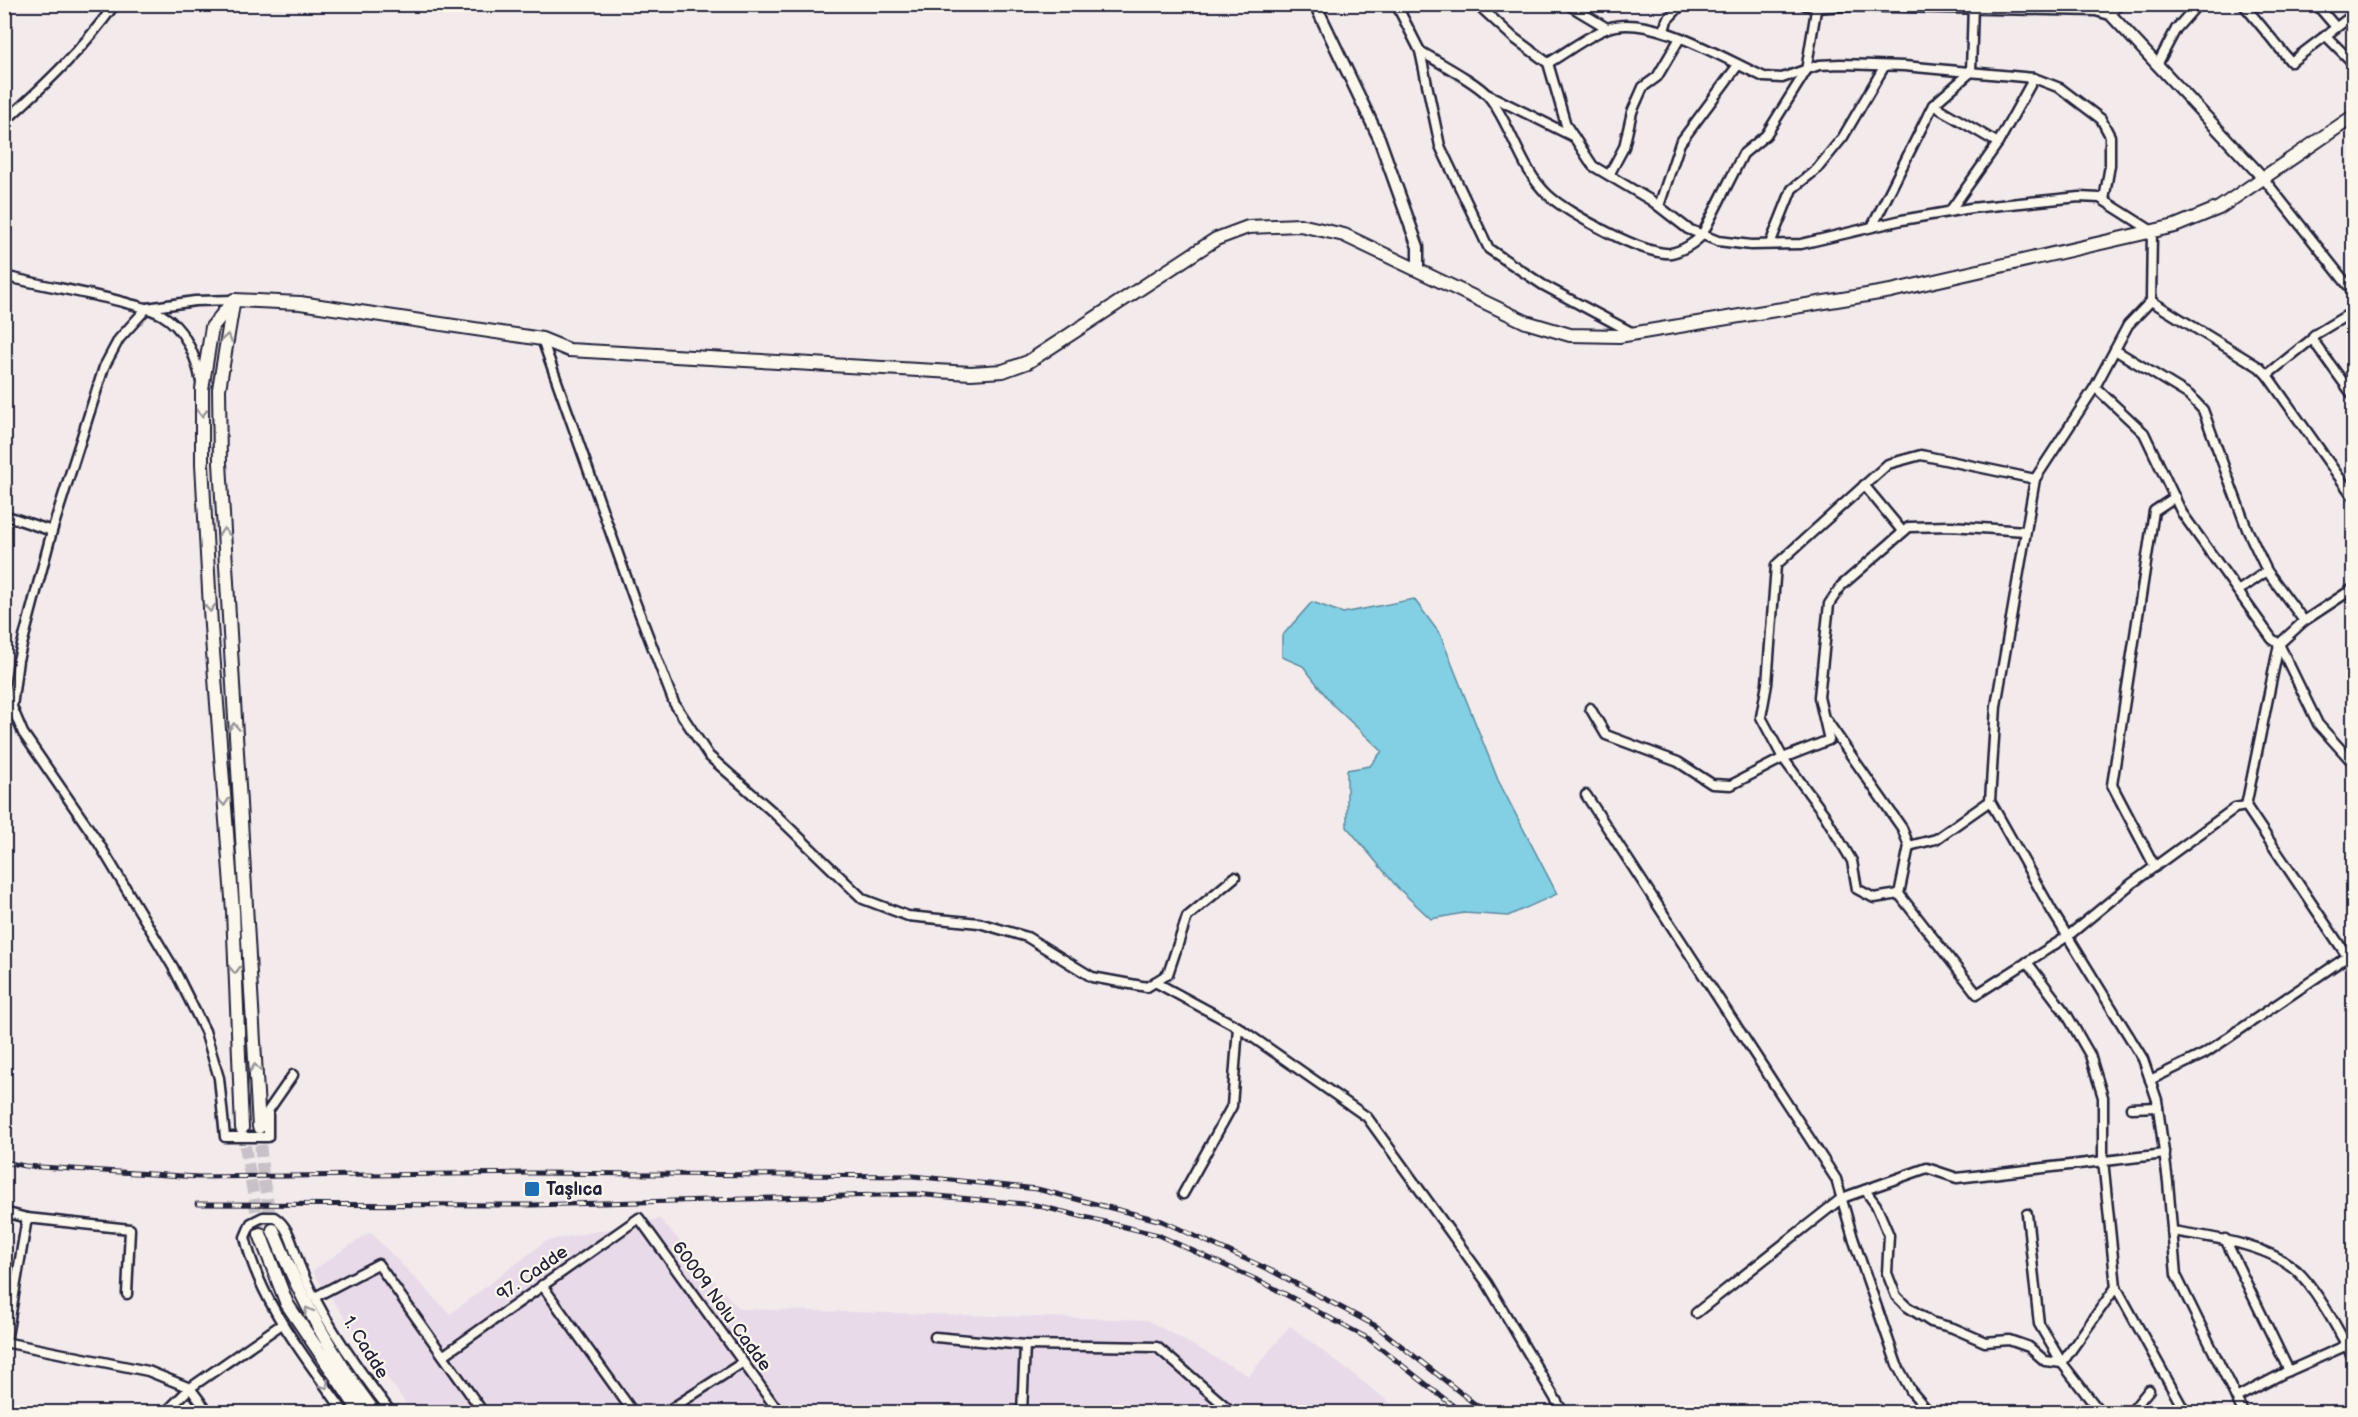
<svg xmlns="http://www.w3.org/2000/svg" width="2358" height="1417" viewBox="0 0 2358 1417" font-family="'Balsamiq Sans',sans-serif">
	<style>
		.built { fill: #e8dae9 }
		.water { fill: #83cfe3; stroke: #5c8aa0; stroke-width: 1.5 }
		.lines { fill: none; stroke-linecap: round; stroke-linejoin: round }
		.secondary-tunnel { stroke: #c8c2c8; stroke-width: 12; stroke-dasharray: 12 6; stroke-linecap: butt }
		.minor-casing { stroke: #22223b; stroke-width: 13 }
		.tertiary-casing { stroke: #22223b; stroke-width: 15 }
		.secondary-casing { stroke: #22223b; stroke-width: 16 }
		.minor { stroke: #fbf7ec; stroke-width: 8 }
		.tertiary { stroke: #fbf7ec; stroke-width: 10 }
		.secondary { stroke: #fbf7ec; stroke-width: 12 }
		.rail-casing { stroke: #22223b; stroke-width: 5 }
		.rail { stroke: #fbf7ec; stroke-width: 3; stroke-dasharray: 9; stroke-linecap: butt }
		.oneway { stroke: #99979c }
		.poi-dot { fill: #1f6fb2; stroke: #fbf7ec; stroke-width: 2 }
		.labels { text-anchor: middle; stroke-width: 4.5; stroke-linejoin: round; paint-order: stroke }
		.poi-label { font-size: 18px; font-weight: bold; fill: #22223b; stroke: #fbf7ec; text-anchor: start }
		.street-label { font-size: 18px; fill: #22223b; stroke: #fbf7ec }
	</style>
	<rect width="100%" height="100%" fill="#f2eaeb"/>
	<filter id="ink" filterUnits="userSpaceOnUse"><feTurbulence type="fractalNoise" baseFrequency=".0167" numOctaves="2"/><feDisplacementMap in="SourceGraphic" scale="12" xChannelSelector="R" yChannelSelector="G"/><feConvolveMatrix kernelMatrix="1 2 1 2 8 2 1 2 1" color-interpolation-filters="sRGB"/></filter>
	<g filter="url(#ink)">
		<path class="built" d="M660 1219 739 1309 1147 1320 1249 1376 1290 1326 1402 1412H412L312 1271 370 1232 450 1314 546 1241Z"/>
		<path class="water" d="M1414 599 1440 634 1498 780 1557 894 1508 916 1464 913 1431 919 1397 887 1347 827V770L1370 766 1382 751 1333 705 1303 666 1282 657V636L1312 602 1343 613Z"/>
		<g class="lines">
			<g class="secondary-tunnel">
				<path d="M259 1127 263 1177 273 1230"/>
				<path d="M242 1128 260 1234"/>
			</g>
			<defs>
				<g id="minor">
					<path d="M1396 4 1420 51 1440 146 1489 249 1543 285 1633 333"/>
					<path d="M1477 4 1514 38 1548 63 1566 125 1593 166 1652 201 1688 229 1718 241 1751 245 1801 244 1902 220 1971 208 2079 197 2100 198 2152 231 2151 301 2128 325 2095 387 2035 479 1996 706 1990 801 2052 911 2143 1059 2157 1100 2168 1182 2176 1275 2243 1412"/>
					<path d="M1567 4 1607 28"/>
					<path d="M2104 4 2110 14 2120 4"/>
					<path d="M2243 4 2291 62 2354 14"/>
					<path d="M2316 4 2335 26"/>
					<path d="M1664 31 1667 20 1682 4"/>
					<path d="M2325 35 2354 64"/>
					<path d="M1420 51C1436 61 1480 84 1489 97 1512 126 1520 169 1548 195 1567 213 1645 256 1671 253 1682 251 1695 243 1702 235L1743 154 1766 135 1806 71 1817 4"/>
					<path d="M1548 63C1567 52 1587 36 1608 28 1650 13 1724 59 1764 77L1782 78 1819 65 1841 64 1904 66 2034 78 2060 88 2101 119 2110 136V165L2104 200"/>
					<path d="M2157 65 2176 29 2198 4"/>
					<path d="M1489 95 1574 137"/>
					<path d="M1933 105 1971 72 1973 4"/>
					<path d="M4 122C45 85 83 49 115 4"/>
					<path d="M1609 175 1624 147 1632 112 1643 87 1657 77 1680 38"/>
					<path d="M2264 179 2354 293"/>
					<path d="M1659 206 1680 143 1738 65"/>
					<path d="M1950 211 1998 143 2034 78"/>
					<path d="M1873 225 1933 105 1998 143"/>
					<path d="M1770 244 1792 189 1817 169 1843 137 1884 67"/>
					<path d="M4 276C44 286 84 292 123 302 136 306 150 308 162 315 186 329 196 357 201 382"/>
					<path d="M234 300 195 301 147 308 119 339 104 367 52 531 18 660 12 707 23 733 98 842 173 967 205 1031 219 1078 225 1137H268V1111L293 1075"/>
					<path d="M2151 301 2259 367 2267 375 2354 498"/>
					<path d="M542 339 634 599 674 703 709 756 774 813 863 899 908 916 979 923 1027 937 1092 977 1147 987 1168 974 1187 917 1235 877"/>
					<path d="M2312 339 2354 397"/>
					<path d="M2115 350 2189 395 2203 410 2247 529 2267 571 2238 591"/>
					<path d="M2267 375 2312 339 2314 335 2354 311"/>
					<path d="M2095 387 2144 433 2182 513 2272 639 2279 644 2318 724 2354 764"/>
					<path d="M1864 485 1903 532"/>
					<path d="M4 515 52 531"/>
					<path d="M2025 531 1951 526 1909 527 1841 586 1829 604 1819 697 1829 740 1783 758 1761 717 1767 684 1776 565 1888 464 1921 455 2035 479"/>
					<path d="M2267 571 2304 621"/>
					<path d="M1590 708 1606 735 1678 762 1712 784 1731 785 1783 758 1824 814 1852 861 1857 889 1874 898 1899 894"/>
					<path d="M1827 721 1902 828 1909 846 1936 839 1990 801"/>
					<path d="M1586 795 1836 1179 1853 1238 1897 1365 1911 1391 1929 1412"/>
					<path d="M1909 846 1899 894 1977 994 2068 936 2131 884 2235 808 2246 806"/>
					<path d="M2155 867 2112 785 2154 511 2175 497"/>
					<path d="M2347 956 2246 806 2279 644 2304 621 2354 588"/>
					<path d="M2027 962 2067 1015 2090 1055 2103 1097V1160L2116 1287 2185 1412"/>
					<path d="M1155 982 1238 1027 1232 1106 1183 1194"/>
					<path d="M1238 1027 1367 1117 1487 1283 1563 1412"/>
					<path d="M2150 1080 2204 1054 2354 952"/>
					<path d="M2131 1108 2158 1107"/>
					<path d="M1865 1190 1876 1205 1889 1235 1887 1273 1896 1296 1906 1306 1931 1322 1953 1328 1985 1342 2009 1340 2029 1347 2045 1361 2062 1363 2116 1287"/>
					<path d="M4 1212 27 1218 130 1229 127 1294"/>
					<path d="M2027 1214 2039 1324 2062 1363 2100 1412"/>
					<path d="M2172 1231C2211 1237 2275 1245 2302 1276 2320 1296 2342 1336 2354 1360"/>
					<path d="M2225 1239 2289 1371"/>
					<path d="M542 1285 633 1412"/>
					<path d="M315 1297 378 1264 483 1412"/>
					<path d="M1696 1313 1842 1198 1927 1168 1957 1178 2165 1154"/>
					<path d="M935 1337 1025 1345 1157 1347 1232 1412"/>
					<path d="M4 1342 148 1371 190 1388 208 1412"/>
					<path d="M6 1342 27 1218"/>
					<path d="M444 1355 639 1218 779 1412"/>
					<path d="M2236 1398 2284 1373 2354 1342"/>
					<path d="M166 1412 190 1388 282 1324"/>
					<path d="M344 1412C306 1358 260 1303 245 1237L251 1223 263 1217H274C290 1227 293 1248 299 1264 318 1313 359 1371 391 1412"/>
					<path d="M666 1412 742 1363"/>
					<path d="M1022 1412 1025 1345"/>
					<path d="M2131 1412 2149 1390"/>
				</g>
				<g id="tertiary">
					<path d="M1315 4 1379 138 1418 247V270"/>
					<path d="M1805 4 1817 7 1843 5 2096 10 2110 14 2264 179"/>
				</g>
				<g id="secondary">
					<path d="M234 300 300 303 542 339 569 350 971 373 1003 371 1028 362 1216 239 1248 227 1300 225 1344 235 1526 322 1570 335 1619 336 1891 291 2175 226 2219 208 2354 116"/>
					<path d="M234 300 212 327 202 389V464L211 626 233 911 242 1128"/>
					<path d="M233 304 219 389 220 463 259 1127"/>
					<path d="M273 1230C301 1298 330 1354 374 1412"/>
					<path d="M260 1234 287 1304 360 1412"/>
				</g>
			</defs>
			<use href="#minor" class="minor-casing"/>
			<use href="#tertiary" class="tertiary-casing"/>
			<use href="#secondary" class="secondary-casing"/>
			<use href="#minor" class="minor"/>
			<use href="#tertiary" class="tertiary"/>
			<use href="#secondary" class="secondary"/>
			<defs>
				<g id="rail">
					<path d="M4 1162 25 1166 198 1177 532 1173 913 1176 1037 1189 1162 1221 1272 1271 1376 1326 1485 1412"/>
					<path d="M197 1204 532 1205 916 1194 1035 1205 1158 1235 1266 1284 1369 1339 1461 1412"/>
				</g>
			</defs>
			<use href="#rail" class="rail-casing"/>
			<use href="#rail" class="rail"/>
		</g>
		<defs><path id="oneway-chevron" d="M-2-3.5L2.5 0L-2 3.5" fill="none" stroke-width="1.6" stroke-linecap="round" stroke-linejoin="round" transform="scale(1.5)"/></defs>
		<g class="oneway">
			<use href="#oneway-chevron" transform="translate(227 338) rotate(-81)"/>
			<use href="#oneway-chevron" transform="translate(202 413) rotate(90)"/>
			<use href="#oneway-chevron" transform="translate(224 532) rotate(-93)"/>
			<use href="#oneway-chevron" transform="translate(210 608) rotate(87)"/>
			<use href="#oneway-chevron" transform="translate(234 727) rotate(-93)"/>
			<use href="#oneway-chevron" transform="translate(224 802) rotate(86)"/>
			<use href="#oneway-chevron" transform="translate(235 970) rotate(88)"/>
			<use href="#oneway-chevron" transform="translate(255 1068) rotate(-94)"/>
			<use href="#oneway-chevron" transform="translate(308 1311) rotate(-119)"/>
			<use href="#oneway-chevron" transform="translate(325 1385) rotate(55)"/>
		</g>
	</g>
	<rect class="poi-dot" x="524" y="1181" width="16" height="16" rx="3"/>
	<g class="labels">
		<g class="poi-label">
			<text x="546" y="1195">Taşlıca</text>
		</g>
		<g class="street-label">
			<text transform="translate(532 1273) rotate(-35)" y="6">97. Cadde</text>
			<text transform="translate(722 1306) rotate(54)" y="6">60009 Nolu Cadde</text>
			<text transform="translate(366 1347) rotate(58)" y="6">1. Cadde</text>
		</g>
	</g>
	<rect width="2358" height="1417" fill="none" stroke="#fbf7ec" stroke-width="24"/>
	<rect x="12" y="12" width="2334" height="1393" fill="none" stroke="#22223b" stroke-width="2" filter="url(#ink)"/>
</svg>
